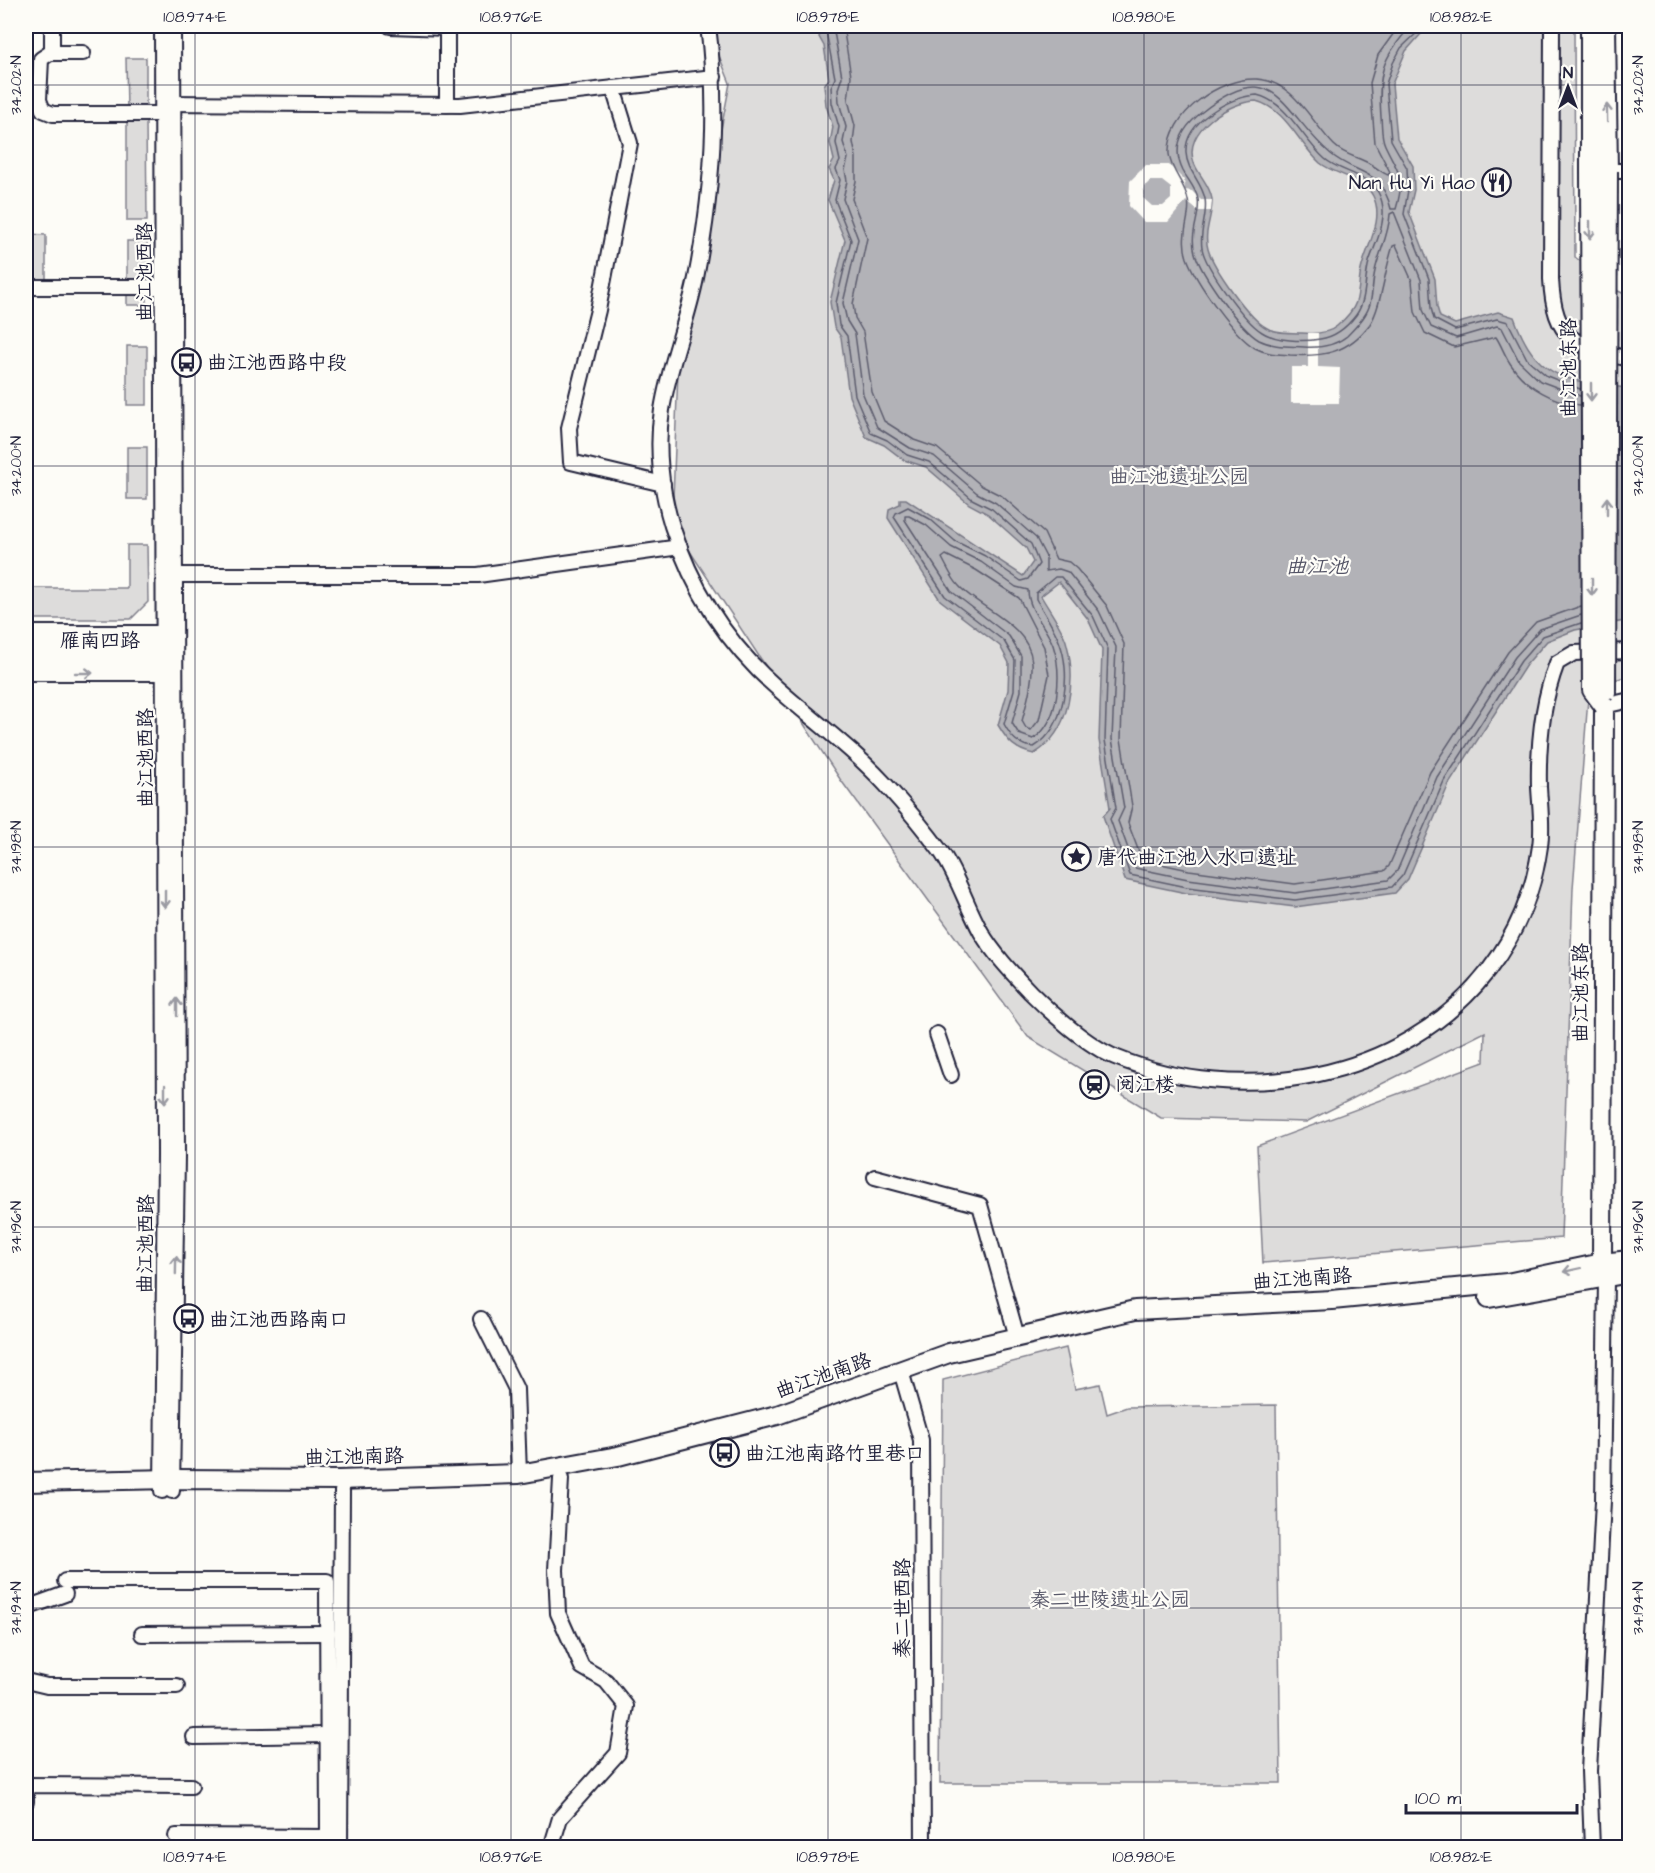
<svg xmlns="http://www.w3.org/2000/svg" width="1655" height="1873" viewBox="0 0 1655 1873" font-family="'Architects Daughter','LXGW WenKai TC',sans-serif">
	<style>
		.green { fill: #dddcdb; stroke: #807f8b; stroke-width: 1.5 }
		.water { fill: #b2b2b7; stroke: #787885; stroke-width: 1.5; fill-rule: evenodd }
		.pier { fill: #fdfcf7; fill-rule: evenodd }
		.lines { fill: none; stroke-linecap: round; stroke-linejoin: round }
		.shore { stroke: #5c5c6d; stroke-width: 1.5 }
		.minor-casing { stroke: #22223b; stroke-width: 18 }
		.major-casing { stroke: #22223b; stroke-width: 22 }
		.minor { stroke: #fdfcf7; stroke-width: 14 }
		.major { stroke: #fdfcf7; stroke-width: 18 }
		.major-bridge-casing { stroke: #22223b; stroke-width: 22; stroke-linecap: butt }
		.major-bridge { stroke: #fdfcf7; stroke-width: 18 }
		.oneway { stroke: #9a9aa2 }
		.ticks { fill: none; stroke: #22223b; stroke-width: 1.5; stroke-opacity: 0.45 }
		.labels { text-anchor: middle; stroke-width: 4.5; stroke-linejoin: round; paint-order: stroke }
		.poi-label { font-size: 20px; fill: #22223b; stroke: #fdfcf7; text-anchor: start }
		.street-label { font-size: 20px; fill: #22223b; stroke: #fdfcf7 }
		.park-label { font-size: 20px; fill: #5a5a6b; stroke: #fdfcf7 }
		.water-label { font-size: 21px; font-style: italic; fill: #545466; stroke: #fdfcf7 }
		.neatline { fill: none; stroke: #22223b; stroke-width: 2 }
		.ticks-label { font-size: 15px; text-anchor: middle; fill: #22223b }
	</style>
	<rect width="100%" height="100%" fill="#fdfcf7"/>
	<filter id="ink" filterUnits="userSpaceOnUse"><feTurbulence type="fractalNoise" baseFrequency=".0167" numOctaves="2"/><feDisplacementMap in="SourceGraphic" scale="12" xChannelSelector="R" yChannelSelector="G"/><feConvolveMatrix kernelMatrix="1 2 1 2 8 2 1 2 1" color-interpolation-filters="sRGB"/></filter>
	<g filter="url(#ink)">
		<g class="green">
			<path d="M707 26H1574L1575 257 1616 290 1629 296 1630 676 1589 686 1573 888 1561 1238 1263 1263 1257 1146 1484 1062 1485 1032 1306 1122 1161 1118 1028 1037 840 779 672 524 679 346 730 83Z"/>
			<path d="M126 58H146V110H127Z"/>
			<path d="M127 120H146L147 221H127Z"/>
			<path d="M26 234 46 235V283H26Z"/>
			<rect x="127" y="241" width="20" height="43"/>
			<rect x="127" y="293" width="20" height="12"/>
			<rect x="127" y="346" width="20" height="59"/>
			<rect x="127" y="447" width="20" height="52"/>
			<path d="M127 545H147L148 602 131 619H26V588H127Z"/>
			<path d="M1066 1348 1075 1389 1100 1384 1107 1414 1127 1407 1276 1405 1281 1783H940L943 1380Z"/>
		</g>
		<path class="water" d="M818 26H1434L1421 34 1406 51 1392 84 1397 138 1413 166 1414 190 1409 212 1435 279 1437 307 1440 317 1455 324 1498 312 1514 317C1537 382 1569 381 1629 388L1630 620 1575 630 1547 641 1526 665 1449 784 1408 879 1395 893 1295 907 1186 893 1125 880 1103 816 1110 808 1099 740 1102 650 1088 619 1059 582 1041 596C1049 610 1061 626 1066 641 1077 680 1071 732 1034 754 1015 750 1008 742 998 725L1008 690 1009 663 1000 646 940 600 888 518 889 509 900 504V499H906L1023 576 1033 562 1026 548 988 514 969 504 926 467 904 460 884 445 866 437 849 396 841 337 834 327 830 302 845 240 828 200 834 180 829 169 834 160 830 143 833 127 826 105 824 85 829 79 824 46 819 37 821 32ZM1256 101C1286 109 1298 143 1320 163 1335 175 1364 178 1373 196 1385 220 1366 247 1361 270 1359 280 1359 292 1356 302 1353 311 1344 320 1337 326 1328 334 1314 334 1302 333 1291 332 1277 334 1267 328 1250 320 1213 267 1208 249 1203 231 1213 216 1212 199 1210 185 1199 176 1194 163 1182 130 1229 102 1256 101Z"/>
		<g class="pier">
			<path d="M1146 165H1169L1184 180 1185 190 1192 191 1201 200H1212L1211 211H1198L1186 201 1168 222H1144L1129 206 1130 181ZM1150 181H1162L1171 188V199L1163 206H1152L1143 198 1144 187Z"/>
			<path d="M1308 333H1318V367L1340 368 1339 403H1291V367H1308Z"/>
		</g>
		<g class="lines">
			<g class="shore">
				<path d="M825 26 835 78 831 87 832 103 839 127 836 143 840 161 836 169 840 180 835 200 851 240 836 303 839 325 847 336 855 395 871 433 887 440 907 455 929 462 972 499 992 509 1031 544 1039 564 1028 579 1021 581 985 556 955 541 930 519 908 507 896 513 894 517 945 596 1004 641 1015 660 1014 690 1004 724C1011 737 1018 746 1034 747 1066 728 1072 673 1059 641 1053 626 1044 613 1036 599V593L1055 577H1061L1093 616 1108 649 1105 740 1116 808 1110 819 1130 875 1187 887 1295 900 1392 887 1403 875 1444 781 1521 661 1543 636 1581 623"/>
				<path d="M833 26 842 77 838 89 839 102 846 127 843 142 848 158 845 170 847 181 843 199 858 239 843 303 847 321 855 334 863 394 877 427 910 448 934 456 977 493 996 503 1036 538 1046 557V571L1059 569 1068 572 1099 611 1116 647 1112 739 1124 808 1118 821 1135 868 1188 879 1295 893 1388 880 1397 871 1437 777 1515 657 1540 629 1581 615"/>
				<path d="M843 26 851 76 848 100 855 126 853 142 856 157V181L852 199 867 238 853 304 855 318 863 332 872 392 884 421 914 440 937 448 982 486 1002 496 1044 533 1056 559 1069 562 1077 569 1107 606 1124 644 1121 739 1132 806 1128 823 1142 860 1189 870 1295 884 1384 871 1389 866 1430 772 1508 652 1536 622 1581 606"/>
				<path d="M1399 26 1378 55 1370 83 1375 143 1390 172 1388 175C1382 173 1376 167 1370 164 1358 157 1344 155 1334 145 1311 122 1294 81 1257 79 1220 77 1167 114 1169 154 1171 172 1185 183 1188 200 1192 216 1179 234 1187 258 1196 282 1233 335 1255 348 1266 354 1278 354 1290 355 1324 357 1348 353 1370 324 1381 308 1385 268 1393 246L1396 245 1412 281 1415 312 1425 333 1454 347 1496 337C1502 346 1505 357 1512 366 1526 387 1556 403 1580 405"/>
				<path d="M1411 26C1381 59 1378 73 1381 117 1382 126 1381 137 1385 145 1398 173 1406 175 1396 209H1391C1381 167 1357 176 1331 154 1282 113 1276 52 1202 112 1183 127 1171 147 1183 171 1188 180 1196 189 1198 199 1201 216 1189 232 1195 253 1201 274 1240 329 1259 340 1273 347 1289 346 1304 347 1319 348 1335 346 1347 336 1355 328 1365 318 1369 307 1373 296 1372 283 1375 271 1379 252 1389 235 1390 214L1394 212 1421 280 1423 310 1431 327 1456 338 1497 326 1502 328 1519 361 1540 381 1580 396"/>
				<path d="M1424 26 1401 48 1393 63 1386 84 1391 140 1407 168 1408 190 1404 214 1429 279 1431 308 1434 319 1455 330 1497 319 1508 322 1527 359 1547 376 1580 389"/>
				<path d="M1257 95C1289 103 1301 138 1325 159 1340 172 1367 174 1378 192 1383 201 1384 213 1382 223 1380 237 1373 249 1369 262 1364 279 1367 300 1356 315 1347 327 1335 337 1320 339 1303 342 1276 341 1262 332 1245 322 1205 267 1202 248 1199 231 1208 215 1205 199 1202 182 1187 171 1186 153 1184 122 1230 96 1257 95Z"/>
				<path d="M909 516 926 525 951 547 981 562 1016 587 1028 590C1028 611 1046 626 1053 645 1062 672 1060 723 1033 739L1019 734 1012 723 1021 691V656L1009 636 951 591 905 520V516Z"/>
				<path d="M946 555 976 570 1019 598 1044 647 1049 675 1039 720 1031 730 1026 728 1022 721C1027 702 1033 682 1032 662 1029 624 981 610 959 586 952 579 947 567 942 558Z"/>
			</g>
			<defs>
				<g id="minor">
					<path d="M52 26V53"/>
					<path d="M390 26 447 28V105"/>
					<path d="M708 26C719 109 712 195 696 278 687 323 669 365 662 410 656 447 661 491 672 526 692 589 727 644 777 688 813 720 853 749 886 785 905 806 925 830 942 853 958 877 967 907 981 932 993 953 1013 974 1030 992 1051 1013 1088 1046 1115 1057 1241 1108 1403 1081 1488 971 1516 935 1534 891 1540 846 1543 827 1540 806 1539 787 1538 745 1542 702 1557 663L1574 653 1630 651"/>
					<path d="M1552 26 1551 279C1554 340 1575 347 1630 359"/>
					<path d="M83 53H50L41 59 39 100 43 110 53 114H163"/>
					<path d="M613 88 630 143 598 310 569 428 571 462 663 484"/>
					<path d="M165 103 460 105 714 77"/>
					<path d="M1599 171H1630"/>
					<path d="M26 287H163"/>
					<path d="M174 575H478L680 547"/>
					<path d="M26 633H172"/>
					<path d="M26 647H172"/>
					<path d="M26 659H173"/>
					<path d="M26 673H172"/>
					<path d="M1604 706 1630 700"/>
					<path d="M937 1034 951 1075"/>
					<path d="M875 1177 980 1205 1017 1337"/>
					<path d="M481 1319 516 1389 519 1474"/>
					<path d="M901 1371 921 1440 923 1848"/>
					<path d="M162 1491 165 1155 162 26"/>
					<path d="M172 1491 177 1156 173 26"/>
					<path d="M65 1581H327L328 1837 176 1836"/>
					<path d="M26 1608 65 1594"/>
					<path d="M142 1634 328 1633"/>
					<path d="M26 1681 47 1686H177"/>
					<path d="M194 1737 328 1735"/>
					<path d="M26 1802V1785L191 1786"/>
					<path d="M340 1848 342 1491"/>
					<path d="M551 1848 560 1818 618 1753 626 1706 606 1681 582 1667 558 1613 556 1570 561 1479"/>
					<path d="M1592 1848 1589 1771 1603 1501 1606 1279"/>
				</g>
				<g id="major">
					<path d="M1606 26 1608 171"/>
					<path d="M1590 171V26"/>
					<path d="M1604 1273 1602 1263 1604 706 1606 692"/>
					<path d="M1489 1298 1630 1273"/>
					<path d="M26 1482 172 1479 339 1480 519 1474 618 1456 777 1415 949 1353 1135 1310 1332 1300 1507 1283 1602 1263 1630 1260"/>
				</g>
			</defs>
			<use href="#minor" class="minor-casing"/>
			<use href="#major" class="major-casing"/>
			<use href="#minor" class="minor"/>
			<use href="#major" class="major"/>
			<defs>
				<g id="major-bridge">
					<path d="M1590 171 1592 690 1604 706"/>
					<path d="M1606 690 1608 171"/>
				</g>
			</defs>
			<use href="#major-bridge" class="major-bridge-casing"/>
			<use href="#major-bridge" class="major-bridge"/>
		</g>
		<defs><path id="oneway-shaft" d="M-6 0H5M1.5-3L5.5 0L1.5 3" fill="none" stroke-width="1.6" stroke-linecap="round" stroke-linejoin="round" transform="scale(1.5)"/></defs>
		<g class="oneway">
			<use href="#oneway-shaft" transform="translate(1607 113) rotate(-91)"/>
			<use href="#oneway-shaft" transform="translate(1590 230) rotate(90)"/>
			<use href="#oneway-shaft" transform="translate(1591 392) rotate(90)"/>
			<use href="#oneway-shaft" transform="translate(1607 506) rotate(-90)"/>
			<use href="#oneway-shaft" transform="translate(1592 587) rotate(90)"/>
			<use href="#oneway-shaft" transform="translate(84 673)"/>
			<use href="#oneway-shaft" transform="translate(165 899) rotate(90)"/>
			<use href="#oneway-shaft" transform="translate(177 1007) rotate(-90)"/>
			<use href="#oneway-shaft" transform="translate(165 1094) rotate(90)"/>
			<use href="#oneway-shaft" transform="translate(176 1265) rotate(-89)"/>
			<use href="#oneway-shaft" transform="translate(1572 1270) rotate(168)"/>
		</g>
	</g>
	<path class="ticks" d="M195 26V1848M511 26V1848M828 26V1848M1144 26V1848M1461 26V1848M26 85H1630M26 466H1630M26 847H1630M26 1227H1630M26 1608H1630"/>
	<defs>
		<symbol id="restaurant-ring" viewBox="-11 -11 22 22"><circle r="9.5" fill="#fdfcf7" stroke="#22223b" stroke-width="1.5"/><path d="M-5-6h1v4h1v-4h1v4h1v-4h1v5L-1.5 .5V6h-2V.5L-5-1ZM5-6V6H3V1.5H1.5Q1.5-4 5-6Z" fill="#22223b"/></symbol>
		<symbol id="bus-ring" viewBox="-11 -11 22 22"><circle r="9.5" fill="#fdfcf7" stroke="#22223b" stroke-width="1.5"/><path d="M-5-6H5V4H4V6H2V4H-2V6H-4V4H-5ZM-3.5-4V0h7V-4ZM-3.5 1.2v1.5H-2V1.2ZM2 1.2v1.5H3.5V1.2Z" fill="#22223b"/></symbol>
		<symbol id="sight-ring" viewBox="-11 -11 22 22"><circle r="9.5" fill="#fdfcf7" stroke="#22223b" stroke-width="1.5"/><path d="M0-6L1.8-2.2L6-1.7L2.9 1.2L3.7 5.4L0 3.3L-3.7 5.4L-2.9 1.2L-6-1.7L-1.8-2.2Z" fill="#22223b"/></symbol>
		<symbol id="station-ring" viewBox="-11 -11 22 22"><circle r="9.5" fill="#fdfcf7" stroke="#22223b" stroke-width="1.5"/><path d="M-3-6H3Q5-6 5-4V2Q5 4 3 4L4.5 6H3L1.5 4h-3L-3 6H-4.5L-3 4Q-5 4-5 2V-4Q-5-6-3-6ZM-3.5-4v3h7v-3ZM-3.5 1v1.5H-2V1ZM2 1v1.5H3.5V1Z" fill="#22223b"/></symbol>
	</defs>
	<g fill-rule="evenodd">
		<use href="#restaurant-ring" x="1480" y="166" width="33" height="33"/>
		<use href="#bus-ring" x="170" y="346" width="33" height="33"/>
		<use href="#sight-ring" x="1060" y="840" width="33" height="33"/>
		<use href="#station-ring" x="1078" y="1068" width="33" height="33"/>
		<use href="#bus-ring" x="172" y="1302" width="33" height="33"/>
		<use href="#bus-ring" x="708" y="1436" width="33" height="33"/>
	</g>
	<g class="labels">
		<g class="poi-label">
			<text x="1475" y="189" text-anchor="end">Nan Hu Yi Hao</text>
			<text x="207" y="369">曲江池西路中段</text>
			<text x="1097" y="864">唐代曲江池入水口遗址</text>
			<text x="1115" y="1091">阅江楼</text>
			<text x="209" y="1326">曲江池西路南口</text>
			<text x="745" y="1460">曲江池南路竹里巷口</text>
		</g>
		<g class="street-label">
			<text transform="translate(144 272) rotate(-90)" y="7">曲江池西路</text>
			<text transform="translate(1568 368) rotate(-90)" y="7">曲江池东路</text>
			<text x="100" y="647">雁南四路</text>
			<text transform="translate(145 758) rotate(-90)" y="7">曲江池西路</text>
			<text transform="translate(1580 993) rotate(-90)" y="7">曲江池东路</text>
			<text transform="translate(145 1244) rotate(-89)" y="7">曲江池西路</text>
			<text transform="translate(1302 1278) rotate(-4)" y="7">曲江池南路</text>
			<text transform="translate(823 1375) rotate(-19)" y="7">曲江池南路</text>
			<text transform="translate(354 1456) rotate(-1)" y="7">曲江池南路</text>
			<text transform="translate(902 1608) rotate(-90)" y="7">秦二世西路</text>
		</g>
		<g class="park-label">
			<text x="1179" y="483">曲江池遗址公园</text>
			<text x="1110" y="1606">秦二世陵遗址公园</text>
		</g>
		<g class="water-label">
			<text x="1317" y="573">曲江池</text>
		</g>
	</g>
	<rect width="1655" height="1873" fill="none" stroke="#fdfcf7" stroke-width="66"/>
	<g transform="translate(1568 87)" stroke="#fdfcf7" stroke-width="4.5" paint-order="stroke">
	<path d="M0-4.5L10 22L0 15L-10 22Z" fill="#22223b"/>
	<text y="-9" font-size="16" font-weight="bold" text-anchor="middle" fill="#22223b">N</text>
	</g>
	<path d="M1406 1804v9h171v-9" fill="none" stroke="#22223b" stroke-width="3"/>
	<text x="1415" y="1804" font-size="18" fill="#22223b" stroke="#fdfcf7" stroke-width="4.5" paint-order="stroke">100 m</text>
	<rect x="33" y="33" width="1589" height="1807" class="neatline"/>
	<g class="ticks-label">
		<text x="195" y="22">108.974°E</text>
		<text x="511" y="22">108.976°E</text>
		<text x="828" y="22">108.978°E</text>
		<text x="1144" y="22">108.980°E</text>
		<text x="1461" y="22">108.982°E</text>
		<text transform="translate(16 85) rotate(-90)" y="5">34.202°N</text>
		<text transform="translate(1638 85) rotate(-90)" y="5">34.202°N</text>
		<text transform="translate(16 466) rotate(-90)" y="5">34.200°N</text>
		<text transform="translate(1638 466) rotate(-90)" y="5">34.200°N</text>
		<text transform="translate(16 847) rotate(-90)" y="5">34.198°N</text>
		<text transform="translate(1638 847) rotate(-90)" y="5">34.198°N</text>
		<text transform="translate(16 1227) rotate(-90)" y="5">34.196°N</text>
		<text transform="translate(1638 1227) rotate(-90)" y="5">34.196°N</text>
		<text transform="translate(16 1608) rotate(-90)" y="5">34.194°N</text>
		<text transform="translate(1638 1608) rotate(-90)" y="5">34.194°N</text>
		<text x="195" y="1862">108.974°E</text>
		<text x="511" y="1862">108.976°E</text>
		<text x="828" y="1862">108.978°E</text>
		<text x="1144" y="1862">108.980°E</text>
		<text x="1461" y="1862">108.982°E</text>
	</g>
</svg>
